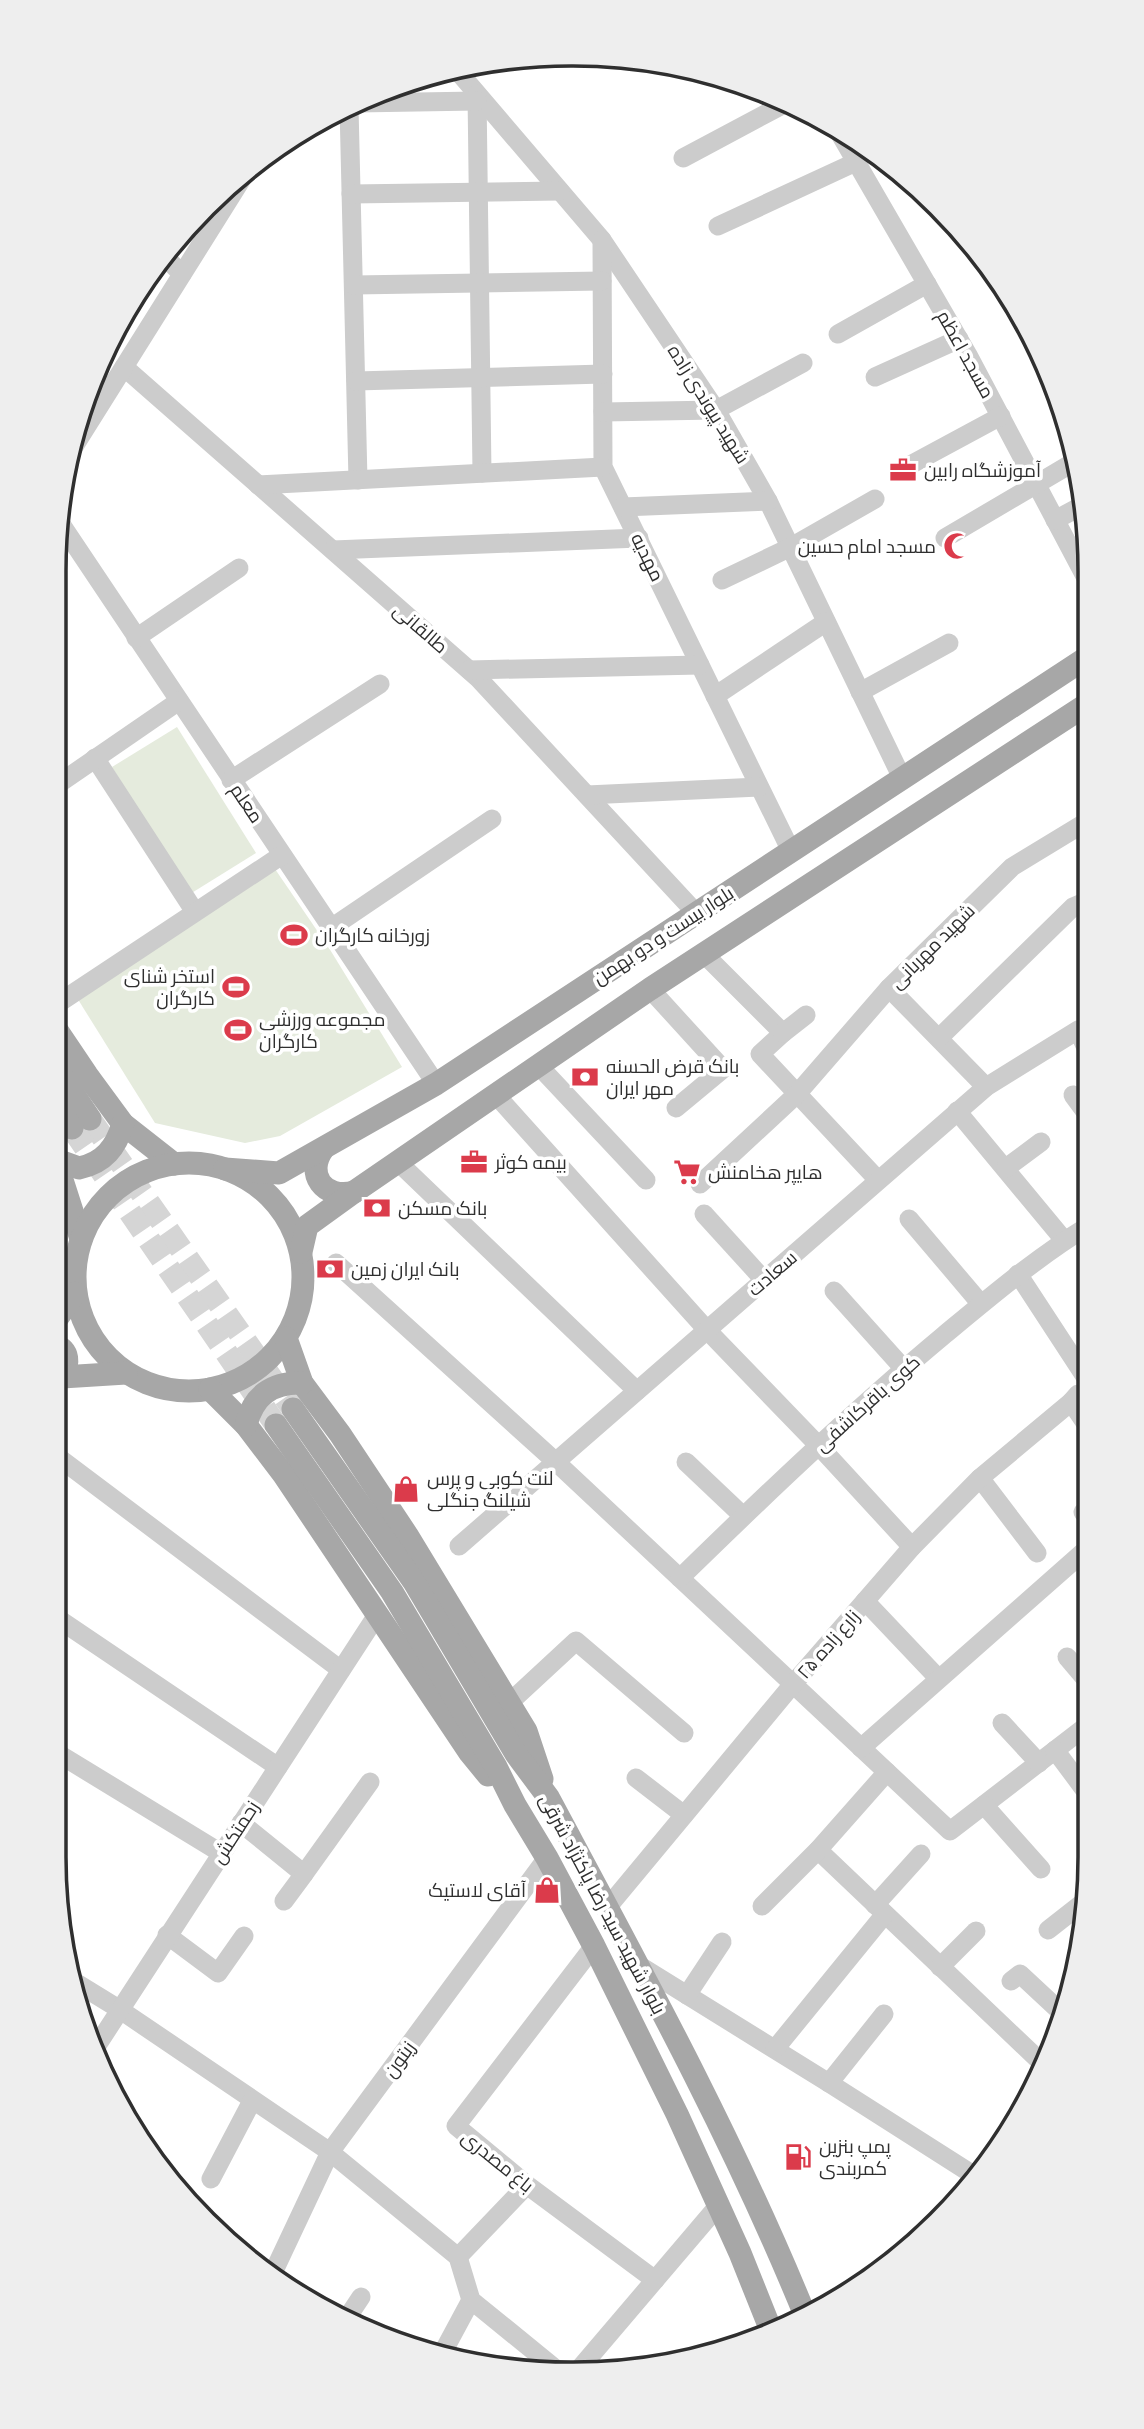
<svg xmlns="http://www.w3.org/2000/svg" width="1144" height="2429" viewBox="0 0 1144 2429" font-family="Barlow,Cairo,sans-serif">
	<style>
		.green { fill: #e5ebdd }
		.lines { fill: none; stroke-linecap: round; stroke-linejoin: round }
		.major-tunnel { stroke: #d5d5d5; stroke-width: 23; stroke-dasharray: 23 11; stroke-linecap: butt }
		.minor { stroke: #ccc; stroke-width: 19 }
		.major { stroke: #a7a7a7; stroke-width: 23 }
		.labels { text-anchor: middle; stroke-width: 7; stroke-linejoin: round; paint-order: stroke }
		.street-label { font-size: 19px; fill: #2f2f2f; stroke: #fff }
		.poi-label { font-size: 19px; fill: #2f2f2f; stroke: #fff; text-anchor: start }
		.rim { fill: none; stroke: #2f2f2f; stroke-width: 3.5 }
	</style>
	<rect width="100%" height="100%" fill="#fff"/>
	<g class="green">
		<path d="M177 727 256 853 190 894 112 767Z"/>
		<path d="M275 869 329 948 402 1067 280 1136 245 1143 155 1123 74 993Z"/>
	</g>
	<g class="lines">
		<g class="major-tunnel">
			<path d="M90 1119 293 1409"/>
			<path d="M72 1128 276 1425"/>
		</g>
		<g class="minor">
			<path d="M456 69 602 240 716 410 768 501 902 778"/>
			<path d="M477 94 482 473"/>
			<path d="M357 103 477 101"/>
			<path d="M349 107 358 480"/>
			<path d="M840 134 968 355 1086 578"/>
			<path d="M683 158 786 103"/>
			<path d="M351 194 560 191"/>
			<path d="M718 226 856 162"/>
			<path d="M602 240 603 467 791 851"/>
			<path d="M164 256 182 274"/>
			<path d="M354 285 602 281"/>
			<path d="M838 334 927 284"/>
			<path d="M124 367 478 678 696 913"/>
			<path d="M875 377 959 339"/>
			<path d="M356 381 603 374"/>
			<path d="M603 412 716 410 803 363"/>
			<path d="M70 453 245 174"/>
			<path d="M912 464 1001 416"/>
			<path d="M258 485 603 467"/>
			<path d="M623 507 768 501"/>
			<path d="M1055 520 1085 504"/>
			<path d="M59 521 436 1084"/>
			<path d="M945 538 1074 462"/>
			<path d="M333 550 639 538"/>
			<path d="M722 580 791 547 875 499"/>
			<path d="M136 638 239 568"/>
			<path d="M469 670 700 665"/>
			<path d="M860 692 949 643"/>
			<path d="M715 696 826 622"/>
			<path d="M95 758 195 912"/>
			<path d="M231 780 380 684"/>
			<path d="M54 787 179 701"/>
			<path d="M587 795 759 787"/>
			<path d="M331 928 492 819"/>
			<path d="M704 954 783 1033 760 1054 878 1180"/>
			<path d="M889 988 986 1087"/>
			<path d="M650 989 723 1069 676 1108"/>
			<path d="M54 1006 282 855"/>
			<path d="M783 1033 806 1015"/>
			<path d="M939 1038 1073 907 1087 901"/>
			<path d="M538 1065 646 1180"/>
			<path d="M495 1094 707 1330 819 1446 912 1547"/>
			<path d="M1073 1095 1087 1114"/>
			<path d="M957 1111 1064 1240"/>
			<path d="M398 1162 637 1391"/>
			<path d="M1006 1168 1041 1142"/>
			<path d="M700 1184 797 1094 889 988 1012 867 1086 822"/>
			<path d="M704 1214 764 1280"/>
			<path d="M909 1219 981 1304"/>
			<path d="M336 1263 556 1462 950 1831 1089 1724"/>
			<path d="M1018 1274 1088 1381"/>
			<path d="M834 1291 904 1369"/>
			<path d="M1078 1394 1071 1402 1088 1427"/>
			<path d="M54 1454 341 1670"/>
			<path d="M686 1462 743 1516"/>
			<path d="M980 1478 1037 1553"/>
			<path d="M1083 1512 1089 1520"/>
			<path d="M459 1546 986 1087 1078 1030 1087 1050"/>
			<path d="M680 1578C765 1495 852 1412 943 1336 990 1297 1036 1258 1088 1226"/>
			<path d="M865 1601 938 1678"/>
			<path d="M54 1616 278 1767"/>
			<path d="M1067 1657 1089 1683"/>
			<path d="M509 1703 576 1641 684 1733"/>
			<path d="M1002 1723 1039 1763"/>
			<path d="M861 1748 1089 1547"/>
			<path d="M1055 1750 1087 1793"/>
			<path d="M54 1751 221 1853"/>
			<path d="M636 1778 684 1815"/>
			<path d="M984 1805 1041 1869"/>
			<path d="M241 1823 304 1874 284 1901"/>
			<path d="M818 1850 1044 2065"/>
			<path d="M304 1874 370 1782"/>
			<path d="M875 1905 921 1854"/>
			<path d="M762 1906 818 1850 887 1772"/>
			<path d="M607 1908 793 1684 912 1547 980 1478 1071 1402"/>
			<path d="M1048 1930 1085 1901"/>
			<path d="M167 1935 218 1973 244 1936"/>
			<path d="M594 1946 456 2126 527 2185 655 2280"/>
			<path d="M637 1964 829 2083 975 2176"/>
			<path d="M940 1967 976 1931"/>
			<path d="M1011 1981 1020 1974 1063 2014"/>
			<path d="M75 1982 119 2009 330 2152 458 2257 471 2300 562 2374"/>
			<path d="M687 1995 722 1942"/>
			<path d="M775 2049 885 1914"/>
			<path d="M94 2050 377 1615"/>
			<path d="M829 2083 884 2014"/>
			<path d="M211 2179 252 2101"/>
			<path d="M953 2205 971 2183"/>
			<path d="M458 2257 527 2185"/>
			<path d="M273 2273 330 2152 547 1858"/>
			<path d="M347 2318 361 2297"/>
			<path d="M442 2354 471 2300"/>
			<path d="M575 2374 718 2206"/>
		</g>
		<g class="major">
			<path d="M54 1026 87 1075 123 1124 174 1164"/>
			<path d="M54 1065 90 1119"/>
			<path d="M54 1103 72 1128"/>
			<path d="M323 1149C305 1174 324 1200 354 1192"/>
			<path d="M54 1155 81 1239"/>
			<path d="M57 1160 79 1168C104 1163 116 1147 123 1124"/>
			<circle cx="189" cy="1277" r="114"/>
			<path d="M225 1169 279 1173 436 1084 1086 658"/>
			<path d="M301 1252 307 1226 354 1192 650 989 1086 705"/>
			<path d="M54 1323 75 1293"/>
			<path d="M286 1338 302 1383 340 1434 407 1535 526 1731 542 1779"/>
			<path d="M54 1345C70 1350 69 1364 62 1377"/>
			<path d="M54 1382 62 1377 126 1373"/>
			<path d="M210 1389 246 1425 284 1475 470 1753 488 1775"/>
			<path d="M293 1409 414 1582 516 1754 548 1797C639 1967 732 2136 805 2315"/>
			<path d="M246 1425C253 1396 272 1382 302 1383"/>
			<path d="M276 1425 392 1592 496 1767 515 1805 547 1858 594 1946 677 2114 740 2253 770 2328"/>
		</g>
	</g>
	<defs>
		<symbol id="office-bare" viewBox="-9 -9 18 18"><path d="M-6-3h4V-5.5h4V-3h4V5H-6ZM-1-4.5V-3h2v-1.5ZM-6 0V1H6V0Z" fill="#db3b4b" stroke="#fff" stroke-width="2.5" paint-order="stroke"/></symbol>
		<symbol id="mosque-bare" viewBox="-9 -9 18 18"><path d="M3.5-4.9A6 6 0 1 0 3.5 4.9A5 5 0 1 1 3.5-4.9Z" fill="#db3b4b" stroke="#fff" stroke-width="2.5" paint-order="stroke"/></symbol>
		<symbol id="stadium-bare" viewBox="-9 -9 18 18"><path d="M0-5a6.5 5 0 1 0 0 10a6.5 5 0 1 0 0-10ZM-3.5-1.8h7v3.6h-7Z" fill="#db3b4b" stroke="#fff" stroke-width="2.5" paint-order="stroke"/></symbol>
		<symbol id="bank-bare" viewBox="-9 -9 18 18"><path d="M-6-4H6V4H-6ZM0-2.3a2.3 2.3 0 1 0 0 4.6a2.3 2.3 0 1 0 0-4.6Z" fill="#db3b4b" stroke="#fff" stroke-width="2.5" paint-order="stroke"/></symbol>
		<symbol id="supermarket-bare" viewBox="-9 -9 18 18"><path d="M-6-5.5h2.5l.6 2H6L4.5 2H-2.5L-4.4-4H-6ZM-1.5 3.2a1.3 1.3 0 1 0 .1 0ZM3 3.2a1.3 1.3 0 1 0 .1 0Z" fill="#db3b4b" stroke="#fff" stroke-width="2.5" paint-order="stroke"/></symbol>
		<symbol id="shop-bare" viewBox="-9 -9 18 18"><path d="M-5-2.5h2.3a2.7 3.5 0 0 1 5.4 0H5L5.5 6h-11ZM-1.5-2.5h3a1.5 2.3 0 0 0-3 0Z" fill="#db3b4b" stroke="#fff" stroke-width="2.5" paint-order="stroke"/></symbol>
		<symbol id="fuel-bare" viewBox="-9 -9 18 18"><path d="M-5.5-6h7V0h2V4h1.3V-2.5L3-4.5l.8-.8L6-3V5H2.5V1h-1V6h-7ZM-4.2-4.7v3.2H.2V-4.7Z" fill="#db3b4b" stroke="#fff" stroke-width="2.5" paint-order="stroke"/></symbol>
	</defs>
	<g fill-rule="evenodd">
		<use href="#office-bare" x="884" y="451" width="38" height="38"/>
		<use href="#mosque-bare" x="938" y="527" width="38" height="38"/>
		<use href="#stadium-bare" x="275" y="916" width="38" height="38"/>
		<use href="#stadium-bare" x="217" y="968" width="38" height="38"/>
		<use href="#stadium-bare" x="219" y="1011" width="38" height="38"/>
		<use href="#bank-bare" x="566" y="1058" width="38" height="38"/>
		<use href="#office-bare" x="455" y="1143" width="38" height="38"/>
		<use href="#supermarket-bare" x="668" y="1153" width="38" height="38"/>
		<use href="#bank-bare" x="358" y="1189" width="38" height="38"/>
		<use href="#bank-bare" x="311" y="1250" width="38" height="38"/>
		<use href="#shop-bare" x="387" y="1470" width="38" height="38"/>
		<use href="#shop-bare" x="528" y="1871" width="38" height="38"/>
		<use href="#fuel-bare" x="779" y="2138" width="38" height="38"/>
	</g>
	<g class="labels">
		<g class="street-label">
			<text transform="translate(966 354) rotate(61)" y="7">مسجد اعظم</text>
			<text transform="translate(709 404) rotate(58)" y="7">شهید پیوندی زاده</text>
			<text transform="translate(648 557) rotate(64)" y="7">مهدیه</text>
			<text transform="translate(421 628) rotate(41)" y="7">طالقانی</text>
			<text transform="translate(247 803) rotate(56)" y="7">معلم</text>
			<text transform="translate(663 935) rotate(-33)" y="7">بلوار بیست و دو بهمن</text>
			<text transform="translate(932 946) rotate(-45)" y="7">شهید مهربانی</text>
			<text transform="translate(772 1273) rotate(-41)" y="7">سعادت</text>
			<text transform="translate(867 1403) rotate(-42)" y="7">کوی باقرکاشفی</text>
			<text transform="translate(828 1644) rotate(-49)" y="7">زارع زاده ۲۵</text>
			<text transform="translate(235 1832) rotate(-57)" y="7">زحمتکش</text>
			<text transform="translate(603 1904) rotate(62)" y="7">بلوار شهید سید رضا پاکنژاد شرقی</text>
			<text transform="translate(399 2059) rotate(-54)" y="7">زیتون</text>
			<text transform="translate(498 2161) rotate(39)" y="7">باغ مصدری</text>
		</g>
		<g class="poi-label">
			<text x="924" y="477">آموزشگاه رابین</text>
			<text x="936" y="553" text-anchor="end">مسجد امام حسین</text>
			<text x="315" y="942">زورخانه کارگران</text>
			<text x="215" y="983" text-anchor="end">استخر شنای<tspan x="215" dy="22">کارگران</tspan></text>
			<text x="259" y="1026">مجموعه ورزشی<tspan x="259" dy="22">کارگران</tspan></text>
			<text x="606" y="1073">بانک قرض الحسنه<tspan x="606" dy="22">مهر ایران</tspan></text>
			<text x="495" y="1169">بیمه کوثر</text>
			<text x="708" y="1179">هایپر هخامنش</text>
			<text x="398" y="1215">بانک مسکن</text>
			<text x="351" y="1276">بانک ایران زمین</text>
			<text x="427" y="1485">لنت کوبی و پرس<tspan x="427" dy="22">شیلنگ‌ جنگلی</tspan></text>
			<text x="526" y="1897" text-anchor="end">آقای لاستیک</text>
			<text x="819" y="2153">پمپ بنزین<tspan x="819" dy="22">کمربندی</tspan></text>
		</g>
	</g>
	<path d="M0 0H1144V2429H0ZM571 66H573A505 505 0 0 1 1078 571V1857A505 505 0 0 1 573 2362H571A505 505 0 0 1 66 1857V571A505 505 0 0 1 571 66Z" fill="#eee" fill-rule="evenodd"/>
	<path class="rim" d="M571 66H573A505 505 0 0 1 1078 571V1857A505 505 0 0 1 573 2362H571A505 505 0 0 1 66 1857V571A505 505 0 0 1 571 66Z"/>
</svg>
